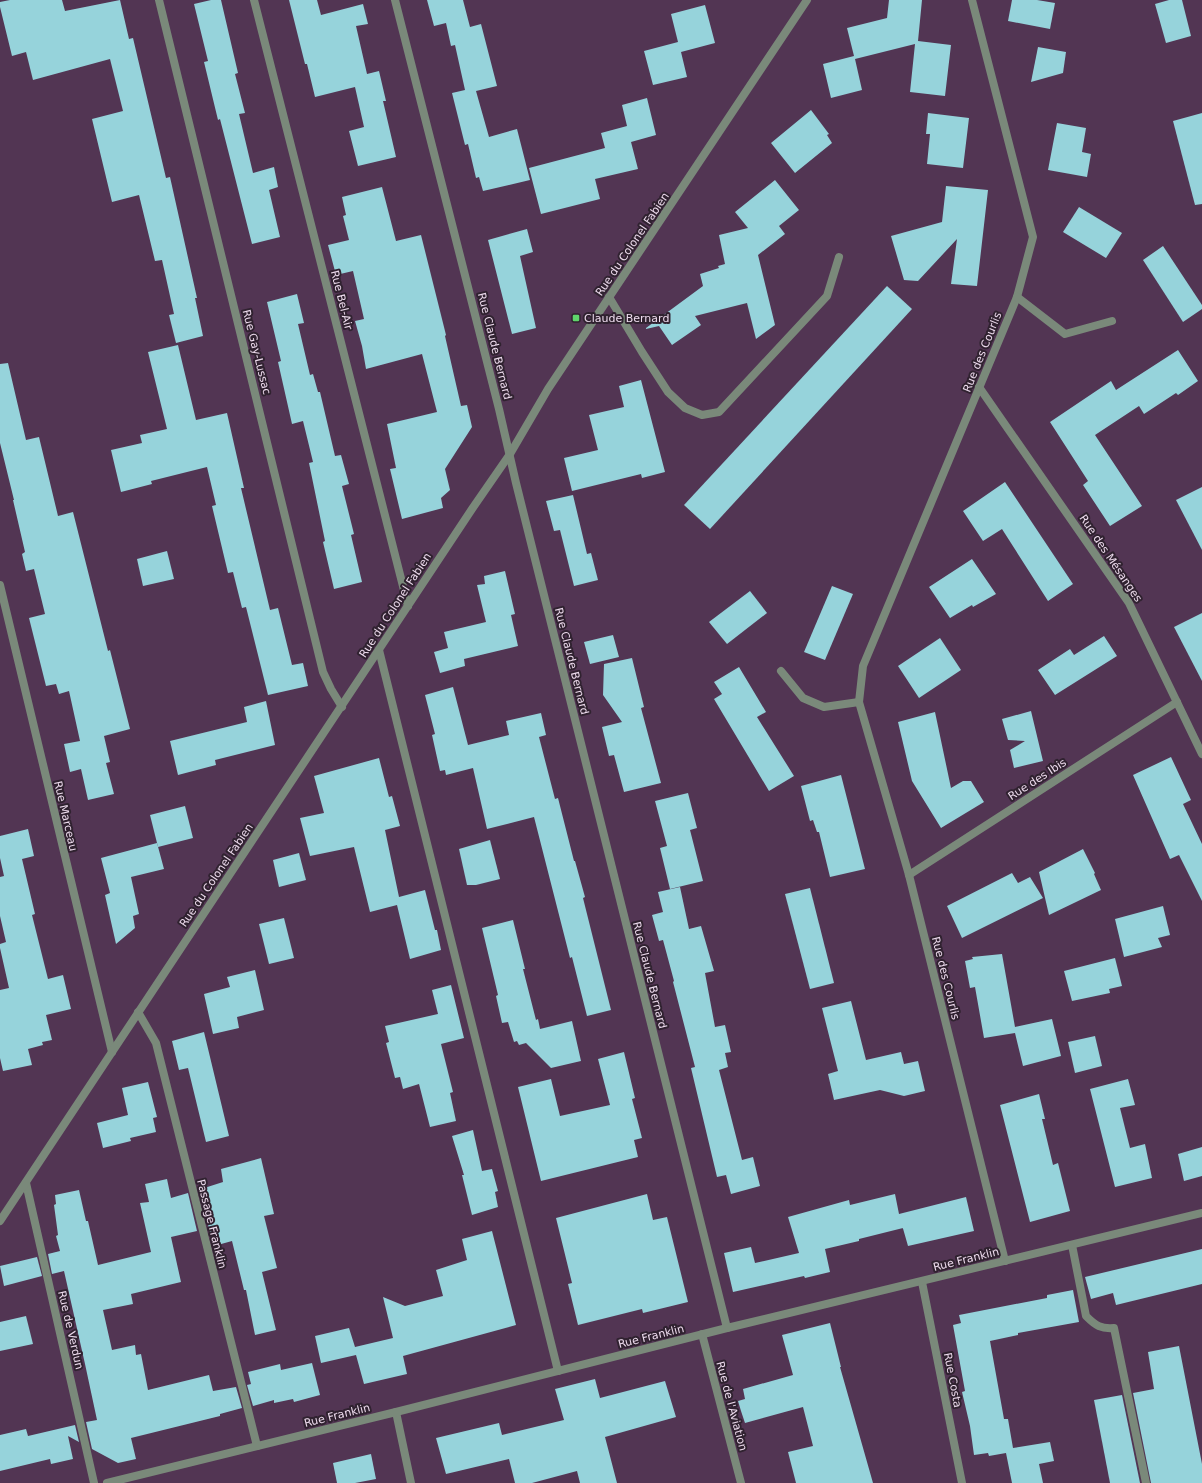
<svg xmlns="http://www.w3.org/2000/svg" width="1202" height="1483" viewBox="0 0 1202 1483" font-family="'DejaVu Sans',sans-serif">
	<style>
		.building { fill: #96d3db }
		.lines { fill: none; stroke-linecap: round; stroke-linejoin: round }
		.service { stroke: #7a897a; stroke-width: 8 }
		.minor { stroke: #7a897a; stroke-width: 8 }
		.poi-dot { fill: #5fd56b; stroke: #302230; stroke-width: 1.5 }
		.labels { text-anchor: middle; stroke-width: 4; stroke-linejoin: round; paint-order: stroke }
		.street-label { font-size: 11px; fill: #eddbed; stroke: #302230 }
		.poi-label { font-size: 11px; fill: #eddbed; stroke: #302230; text-anchor: start }
	</style>
	<rect width="100%" height="100%" fill="#523553"/>
	<g class="building">
		<path d="M10 0H62L65 11 120 0 129 39 133 38 166 178 170 177 197 298H195L203 336 176 343 169 315 174 314 162 260 155 261 139 195 112 202 92 119 123 111 110 59 33 80 26 52 12 56 0 7V2Z"/>
		<path d="M211 0H221L238 73 235 74 245 113 239 114 253 173 274 167 278 187 269 190 280 237 252 244 220 119 218 120 204 62 208 61 194 4Z"/>
		<path d="M289 0H317L321 15 363 4 368 24 356 26 367 74 379 71 386 101H383L396 157 358 166 349 131 364 127 355 87 315 97 307 64H305Z"/>
		<path d="M427 0H463L470 27 481 24 497 86 476 91 489 137 517 129 530 180 483 191 479 177 476 178 468 144 465 145 452 93 465 90 455 45 451 46 446 23 434 26Z"/>
		<path d="M889 0H922L918 41 951 45 945 96 910 92 915 44 855 59 862 90 831 98 823 64 854 56 847 28 887 18Z"/>
		<path d="M1012 0H1037L1055 3 1050 29 1008 21Z"/>
		<path d="M1169 0H1182L1191 36 1166 43 1155 4Z"/>
		<path d="M705 5 715 43 681 52 687 77 653 85 644 51 678 42 671 14Z"/>
		<path d="M1038 47 1066 52 1063 73 1031 82Z"/>
		<path d="M647 98 656 135 631 142 638 169 595 179 600 199 541 214 529 168 605 148 601 133 627 126 622 105Z"/>
		<path d="M811 110 829 134 827 135 832 143 795 173 771 143Z"/>
		<path d="M928 113 969 118 963 168 927 164 930 134H926Z"/>
		<path d="M1202 113V204L1195 205 1173 121Z"/>
		<path d="M1057 123 1086 128 1082 152 1091 154 1087 177 1048 170Z"/>
		<path d="M775 180 799 210 779 226 785 234 758 255 775 325 756 339 747 303 695 316 701 325 672 345 659 326 646 329V328L703 286 700 274 719 268 718 266 725 264 719 235 748 228 735 212Z"/>
		<path d="M946 186 988 190 977 286 951 284 957 239 918 281 904 280 891 236 942 222Z"/>
		<path d="M382 187 396 241 421 235 446 335 445 336 461 406 467 405 472 427 445 469 450 490 441 498 443 508 402 519 390 469 396 468 387 424 437 412 422 354 366 369 362 346 355 321 364 319 353 271 336 275 328 245 349 240 343 216 346 215 342 197Z"/>
		<path d="M1079 207 1122 233 1106 258 1063 232Z"/>
		<path d="M527 229 533 252 520 256 536 328 512 334 488 240Z"/>
		<path d="M1163 246 1202 305V309L1183 322 1143 260Z"/>
		<path d="M887 286 912 309 710 529 684 505Z"/>
		<path d="M297 294 304 323 298 324 310 375 313 374 318 392H320L335 456 341 455 349 484 342 486 354 534 351 535 362 582 334 589 323 542 325 541 309 463 313 462 303 421 292 424 278 362 281 361 267 302Z"/>
		<path d="M178 345 196 420 227 413 244 488H241L270 610 278 608 292 665 303 663 308 686 268 695 246 607 242 608 233 572 228 573 212 506 216 505 207 467 151 481 152 484 121 492 111 450 142 443 140 435 167 429 148 352Z"/>
		<path d="M1178 350 1198 381 1178 395 1176 393 1144 414 1139 406 1095 435 1142 506 1110 526 1083 485 1088 481 1050 422 1111 381 1116 390Z"/>
		<path d="M8 363 26 440 39 437 58 516 73 512 108 651 110 650 130 729 104 736 110 762 106 763 114 794 88 800 81 769 70 772 64 744 80 741 69 691 59 694 56 684 46 686 29 618 45 614 34 569 26 571 22 554 25 552 13 500H14L0 443V364Z"/>
		<path d="M641 380 665 472 642 478 641 474 572 491 564 458 598 450 589 415 624 407 619 386Z"/>
		<path d="M1005 482 1073 584 1048 601 1002 529 983 541 963 511Z"/>
		<path d="M1202 487V550L1176 500Z"/>
		<path d="M573 495 587 554 591 553 598 580 574 586 560 530 554 531 546 501Z"/>
		<path d="M167 551 174 579 143 586 137 559Z"/>
		<path d="M972 559 996 594 973 607 972 605 950 618 929 587Z"/>
		<path d="M505 571 515 614 511 615 518 646 464 659 465 666 440 673 434 652 448 648 444 632 486 622 477 585 485 584 484 576Z"/>
		<path d="M832 586 853 594 825 660 804 652Z"/>
		<path d="M750 591 767 613 727 644 709 622Z"/>
		<path d="M1202 613V681L1174 627Z"/>
		<path d="M613 635 619 657 590 664 584 642Z"/>
		<path d="M1104 636 1117 656 1055 695 1038 670 1070 649 1074 655Z"/>
		<path d="M940 638 961 670 919 698 898 666Z"/>
		<path d="M632 658 644 707 641 708 661 783 624 792 614 755 609 756 602 727 622 722 603 695 604 664Z"/>
		<path d="M739 667 766 712 757 717 794 776 769 791 714 699 722 694 714 682Z"/>
		<path d="M453 687 468 745 509 735 506 721 541 713 546 735 539 737 555 799 558 798 574 861H575L585 897 583 898 611 1010 587 1016 572 957 570 958 534 817 487 829 473 768 446 775 445 770 440 771 432 735 435 734 425 695Z"/>
		<path d="M266 701 275 745 215 760 216 765 178 775 170 741 247 722 244 707Z"/>
		<path d="M1031 711 1043 761 1014 768 1010 750 1025 741 1008 740 1002 719Z"/>
		<path d="M935 712 951 788 963 781H971L984 802 941 828 912 781 898 722Z"/>
		<path d="M1171 757 1191 800 1183 804 1202 844V901L1179 855 1170 859 1133 775Z"/>
		<path d="M379 758 389 797 392 796 400 826 385 830 399 897 425 890 435 930H437L441 950 410 959 397 905 370 912 354 847 310 856 300 818 324 813 314 776Z"/>
		<path d="M841 775 865 869 830 877 819 832H817L813 820 810 821 801 786Z"/>
		<path d="M688 793 697 828 690 830 703 881 670 889 660 848 667 846 655 801Z"/>
		<path d="M185 806 193 838 158 847 150 815Z"/>
		<path d="M28 829 34 856 22 859 35 914 32 915 48 979 63 975 71 1009 46 1015 52 1040 42 1042 43 1045 28 1049 32 1065 3 1071 0 1058V990L9 988 0 948V944L6 942 0 916V877L4 876 0 858V836Z"/>
		<path d="M490 840 500 879 476 885H467L459 849Z"/>
		<path d="M157 843 164 869 131 877 139 914 133 916 135 928 116 944 105 895 110 893 101 858Z"/>
		<path d="M1083 849 1095 873 1094 874 1101 890 1049 915 1039 872Z"/>
		<path d="M299 853 306 880 279 887 273 860Z"/>
		<path d="M1012 873 1018 883 1030 877 1043 898 962 938 947 906Z"/>
		<path d="M680 887 689 929 701 926 714 971 705 973 715 1027 725 1025 731 1052 725 1053 728 1067 719 1070 742 1160 753 1157 760 1186 731 1194 726 1175 717 1177 691 1068 695 1067 673 982 674 981 663 940 659 941 652 915 663 912 658 892Z"/>
		<path d="M810 888 834 983 810 989 785 894Z"/>
		<path d="M1163 906 1170 935 1158 938 1162 947 1124 957 1115 919Z"/>
		<path d="M284 918 294 958 269 964 259 924Z"/>
		<path d="M513 920 525 969H523L536 1020 538 1019 540 1029 572 1021 581 1061 551 1068 526 1043 519 1045 517 1041 514 1042 508 1022 502 1023 496 996 498 995 482 928Z"/>
		<path d="M1002 954 1015 1027 1052 1019 1061 1056 1023 1066 1015 1033 984 1038 975 987 970 988 965 961 973 959 972 957Z"/>
		<path d="M1115 958 1122 986 1109 989 1110 993 1072 1001 1064 971Z"/>
		<path d="M255 970 264 1010 237 1017 239 1028 213 1034 204 994 230 987 227 977Z"/>
		<path d="M451 985 464 1038 441 1044 453 1092 450 1093 456 1121 430 1127 419 1084 403 1089 400 1077 395 1078 386 1043 389 1042 385 1026 438 1014 432 990Z"/>
		<path d="M851 1001 866 1060 901 1052 904 1064 918 1061 925 1091 904 1096 880 1090 834 1100 828 1074 838 1071 822 1008Z"/>
		<path d="M204 1032 229 1136 206 1142 188 1068 179 1070 172 1041Z"/>
		<path d="M1095 1036 1102 1066 1075 1073 1068 1042Z"/>
		<path d="M624 1052 635 1098 632 1099 642 1138 634 1140 638 1157 541 1181 518 1087 551 1079 560 1116 610 1105 598 1059Z"/>
		<path d="M1128 1079 1135 1105 1120 1108 1130 1148 1145 1144 1152 1178 1115 1187 1090 1089Z"/>
		<path d="M148 1082 157 1117 153 1118 156 1132 130 1138 131 1141 103 1148 97 1123 128 1115 122 1088Z"/>
		<path d="M1039 1094 1045 1119H1042L1053 1165 1058 1163 1070 1211 1030 1222 1000 1105Z"/>
		<path d="M473 1130 482 1171 492 1169 498 1191 495 1192 498 1207 472 1215 462 1175H464L452 1136Z"/>
		<path d="M1202 1147V1176L1184 1181 1178 1154Z"/>
		<path d="M261 1158 274 1214 264 1216 277 1268 262 1272 276 1330 255 1335 246 1290H244L232 1241 214 1246 198 1190 223 1182 221 1169Z"/>
		<path d="M167 1179 171 1198 188 1193 197 1231 171 1237 181 1282 131 1294 133 1304 103 1310 112 1350 135 1345 136 1355 141 1354 148 1390 209 1375 213 1391 236 1387 242 1408 220 1414V1416L131 1438 136 1459 118 1463 92 1449 86 1422 97 1420 85 1364 64 1271 52 1274 48 1254 60 1251 56 1236 58 1235 54 1205 56 1204 55 1195 79 1190 86 1221H88L98 1265 151 1252 140 1203 149 1202 145 1184Z"/>
		<path d="M647 1194 653 1220 667 1217 688 1302 643 1313 642 1309 578 1325 568 1284 572 1283 556 1218Z"/>
		<path d="M895 1194 899 1214 966 1197 974 1231 908 1246 900 1218 903 1228 859 1239V1241L825 1249 830 1272 805 1278 804 1276 733 1292 724 1253 751 1247 755 1263 799 1253 788 1217 849 1200 850 1205Z"/>
		<path d="M492 1231 516 1325 403 1356 407 1374 364 1384 356 1355 321 1363 315 1336 349 1328 355 1347 393 1338 383 1297 405 1306 443 1296 436 1270 467 1260 462 1239Z"/>
		<path d="M1202 1249V1284L1116 1305 1113 1293 1091 1299 1085 1277Z"/>
		<path d="M37 1257 42 1276 4 1286 0 1266Z"/>
		<path d="M1073 1290 1079 1322 1018 1333V1335L990 1341 1004 1419H1008L1013 1448 1050 1442 1054 1461 1039 1464 1043 1483H1012L1006 1453 989 1456 988 1453 974 1455 970 1426 962 1392 965 1391 953 1325 961 1323 959 1315 1047 1298V1295Z"/>
		<path d="M26 1316 33 1344 0 1351V1322Z"/>
		<path d="M830 1323 841 1367H840L873 1483H796L788 1452 813 1446 803 1407 745 1423 741 1411 738 1401 745 1399 743 1389 793 1375 782 1335Z"/>
		<path d="M1179 1346 1202 1464V1483H1151L1133 1393 1154 1389 1148 1352Z"/>
		<path d="M312 1363 320 1395 294 1402 293 1399 274 1403V1400L253 1406 247 1385 251 1384 248 1372 280 1364 281 1370Z"/>
		<path d="M595 1379 600 1398 665 1381 676 1417 605 1437 617 1483H580L577 1471 532 1483H515L509 1459 446 1474 436 1438 499 1423 502 1435 564 1420 555 1389Z"/>
		<path d="M1122 1395 1140 1483H1110L1094 1400Z"/>
		<path d="M75 1425 79 1442 68 1436 73 1459 51 1464 50 1459 0 1471V1435L26 1429 28 1436Z"/>
		<path d="M371 1454 376 1479 355 1483H337L333 1463Z"/>
	</g>
	<g class="lines">
		<g class="service">
			<path d="M254 0 408 606"/>
			<path d="M609 297 642 352 668 392 685 408 702 415 719 412 827 296 839 257"/>
			<path d="M379 650 558 1371"/>
			<path d="M138 1012 156 1043 257 1446"/>
			<path d="M702 1334 741 1483"/>
		</g>
		<g class="minor">
			<path d="M159 0 323 672 331 689 342 707"/>
			<path d="M395 0 499 409 516 483 727 1328"/>
			<path d="M972 0 1033 237 1017 297 863 666 859 702 909 875 1005 1261"/>
			<path d="M1017 297 1065 334 1112 321"/>
			<path d="M979 387 1129 603 1202 754"/>
			<path d="M0 585 112 1052"/>
			<path d="M781 671 803 698 824 707 859 702"/>
			<path d="M909 875 1177 702"/>
			<path d="M26 1183 94 1483"/>
			<path d="M0 1221 472 509 510 454 548 389 807 0"/>
			<path d="M1072 1245 1086 1316C1096 1326 1101 1329 1114 1328L1146 1483"/>
			<path d="M922 1282 962 1483"/>
			<path d="M396 1412 411 1483"/>
			<path d="M107 1483 396 1412 727 1328 1202 1213"/>
		</g>
	</g>
	<rect class="poi-dot" x="572" y="314" width="8" height="8" rx="2"/>
	<g class="labels">
		<g class="street-label">
			<text transform="translate(632 244) rotate(-56)" y="4">Rue du Colonel Fabien</text>
			<text transform="translate(342 300) rotate(76)" y="4">Rue Bel-Air</text>
			<text transform="translate(495 346) rotate(76)" y="4">Rue Claude Bernard</text>
			<text transform="translate(257 352) rotate(76)" y="4">Rue Gay-Lussac</text>
			<text transform="translate(982 352) rotate(-68)" y="4">Rue des Courlis</text>
			<text transform="translate(1111 558) rotate(56)" y="4">Rue des Mésanges</text>
			<text transform="translate(395 605) rotate(-57)" y="4">Rue du Colonel Fabien</text>
			<text transform="translate(572 661) rotate(76)" y="4">Rue Claude Bernard</text>
			<text transform="translate(1037 779) rotate(-33)" y="4">Rue des Ibis</text>
			<text transform="translate(66 816) rotate(77)" y="4">Rue Marceau</text>
			<text transform="translate(216 875) rotate(-56)" y="4">Rue du Colonel Fabien</text>
			<text transform="translate(650 975) rotate(76)" y="4">Rue Claude Bernard</text>
			<text transform="translate(946 978) rotate(76)" y="4">Rue des Courlis</text>
			<text transform="translate(212 1224) rotate(76)" y="4">Passage Franklin</text>
			<text transform="translate(966 1259) rotate(-14)" y="4">Rue Franklin</text>
			<text transform="translate(71 1330) rotate(77)" y="4">Rue de Verdun</text>
			<text transform="translate(651 1336) rotate(-14)" y="4">Rue Franklin</text>
			<text transform="translate(953 1380) rotate(79)" y="4">Rue Costa</text>
			<text transform="translate(732 1406) rotate(75)" y="4">Rue de l'Aviation</text>
			<text transform="translate(337 1415) rotate(-14)" y="4">Rue Franklin</text>
		</g>
		<g class="poi-label">
			<text x="584" y="322">Claude Bernard</text>
		</g>
	</g>
</svg>
